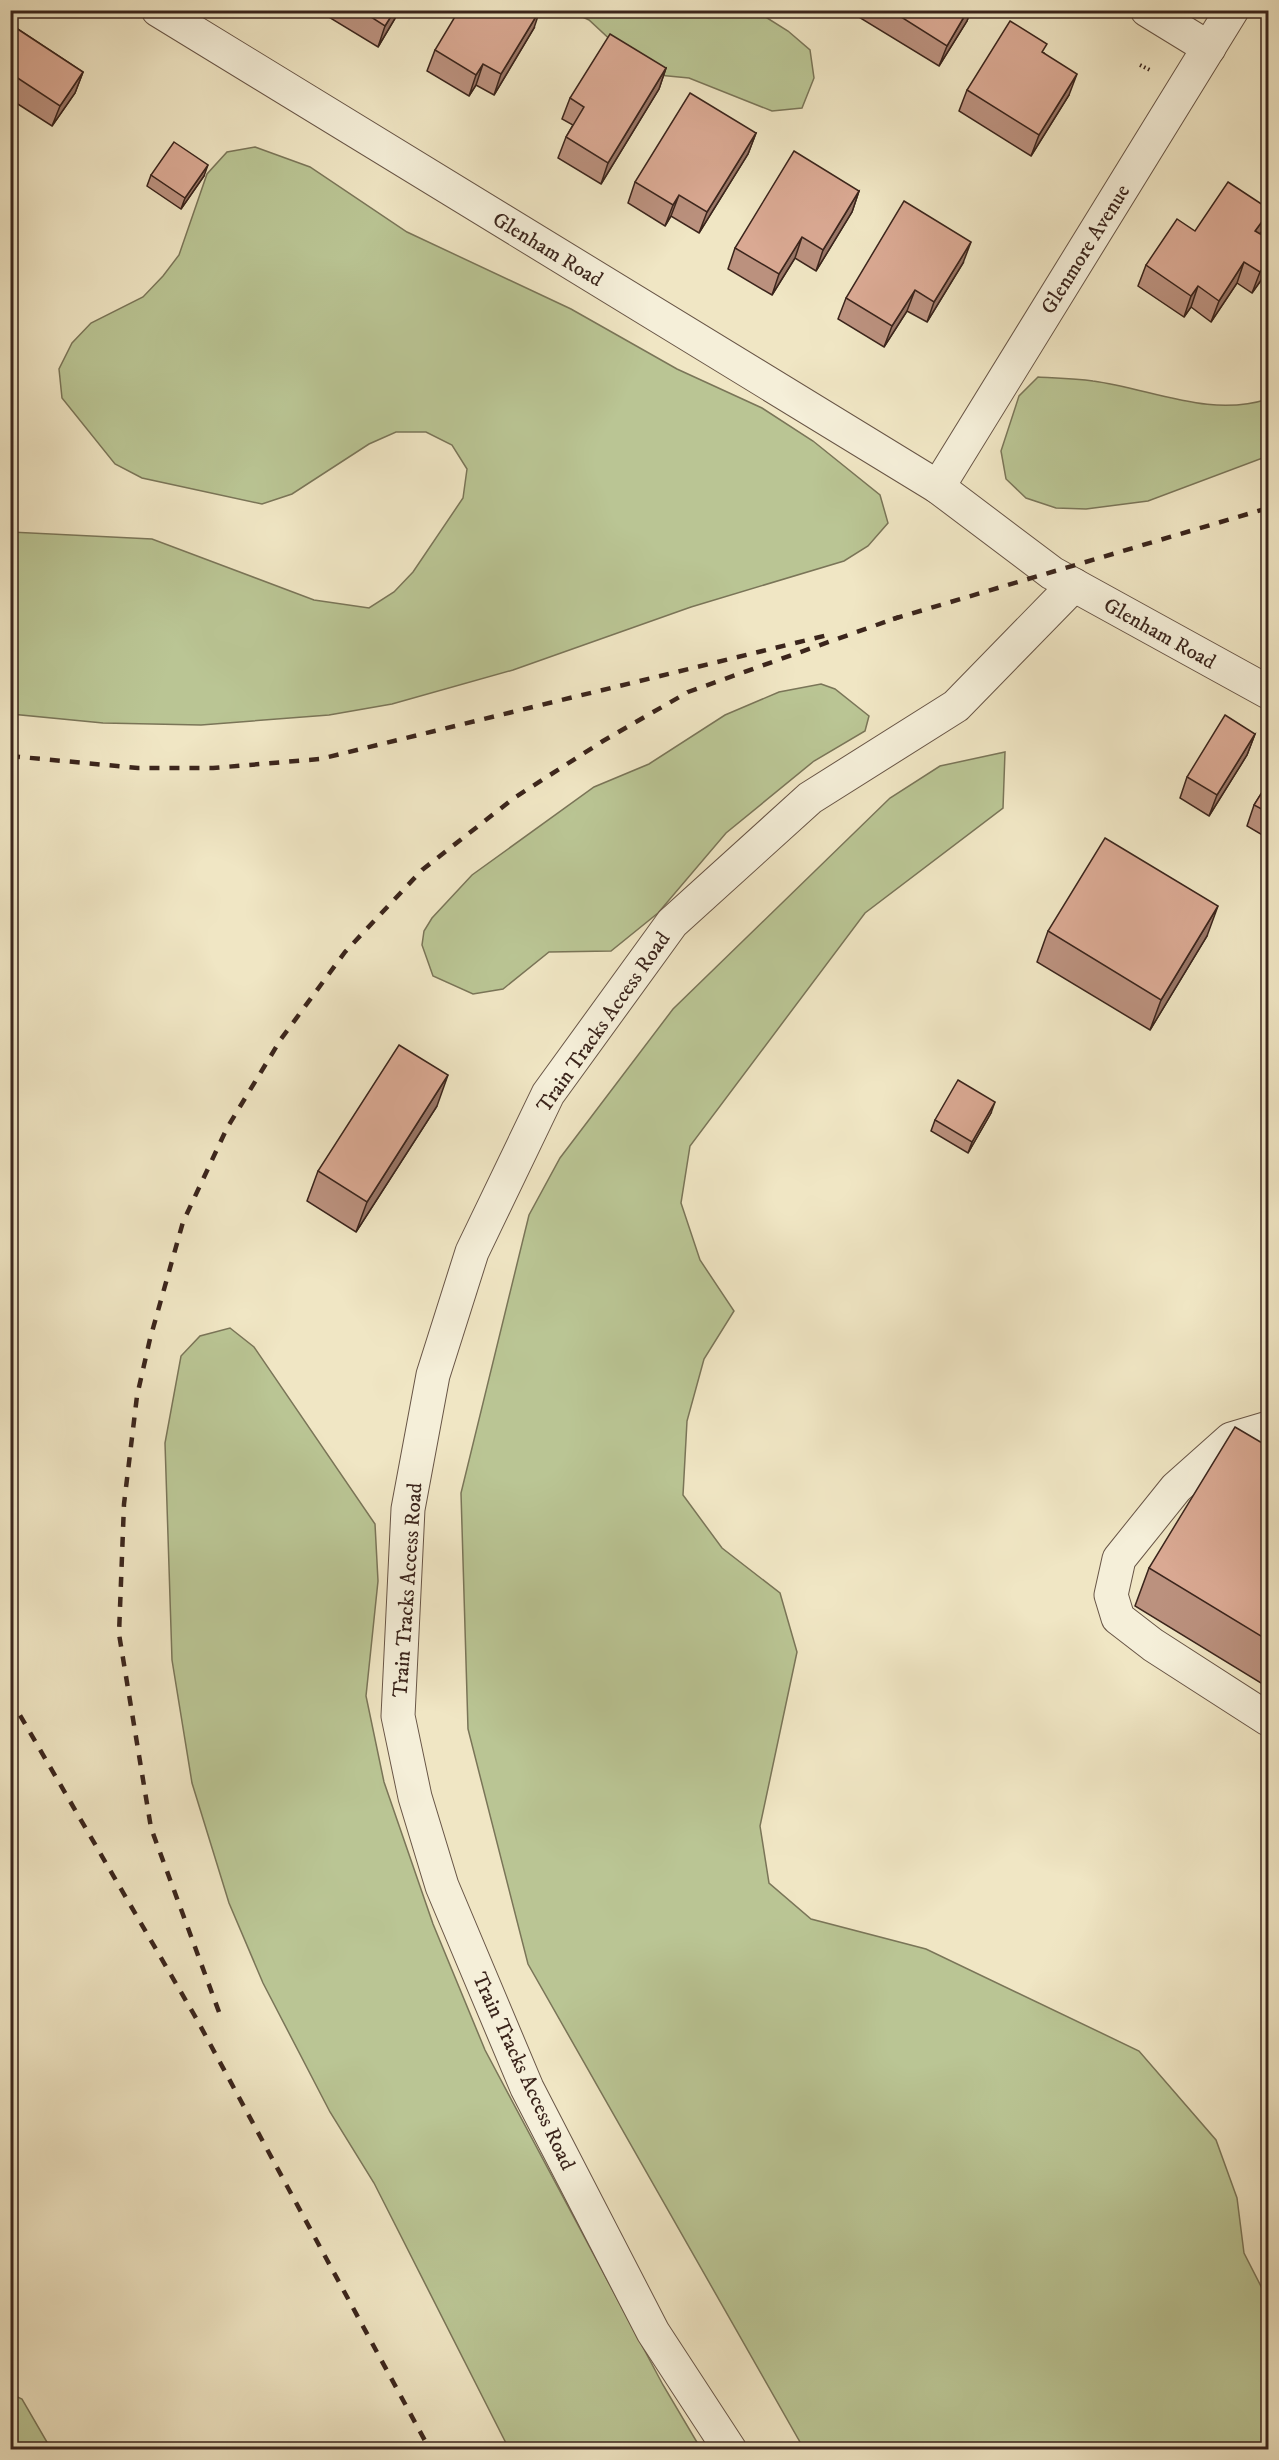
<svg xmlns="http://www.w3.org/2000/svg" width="1279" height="2460" viewBox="0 0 1279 2460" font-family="'IM FELL DW Pica',serif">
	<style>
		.green { fill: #bac594; stroke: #7a7558; stroke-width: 1.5 }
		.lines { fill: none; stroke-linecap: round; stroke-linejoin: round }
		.minor-casing { stroke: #685546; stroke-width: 35 }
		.path { stroke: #3b251c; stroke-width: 4; stroke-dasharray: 1.5 3; stroke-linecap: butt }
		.minor { stroke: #f5efd9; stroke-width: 33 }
		.rail { stroke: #3b251c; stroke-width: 4.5; stroke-dasharray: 10 10; stroke-linecap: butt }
		.wall { fill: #bb917e; stroke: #3b251c; stroke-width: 1.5 }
		.shaded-wall { fill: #997667; stroke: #3b251c; stroke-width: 1.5 }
		.building { fill: #daa993; stroke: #3b251c; stroke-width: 1.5 }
		.labels { text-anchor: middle; stroke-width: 4.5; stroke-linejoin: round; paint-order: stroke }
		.street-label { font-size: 21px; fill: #3b251c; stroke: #f5efd9 }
	</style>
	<rect width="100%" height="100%" fill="#f0e6c4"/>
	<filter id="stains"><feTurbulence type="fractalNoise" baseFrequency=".00333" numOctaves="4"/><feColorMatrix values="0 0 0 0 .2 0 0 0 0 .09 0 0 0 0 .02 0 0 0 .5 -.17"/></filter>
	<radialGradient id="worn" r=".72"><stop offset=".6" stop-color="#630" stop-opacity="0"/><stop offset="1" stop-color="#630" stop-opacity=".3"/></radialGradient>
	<g class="green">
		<path d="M570 11H756L788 31 810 50 814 78 802 108 772 111 689 78 658 75 631 59 589 20Z"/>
		<path d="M255 147 310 167 407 232 571 309 677 369 762 408 813 441 880 495 888 523 868 546 844 561 691 607 513 670 392 704 329 715 201 725 103 723 11 714V532L152 539 314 600 369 608 394 592 413 572 463 498 467 469 452 445 426 432H396L369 444 292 494 262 504 142 478 115 464 62 398 59 369 72 343 91 323 143 297 163 276 179 255 207 174 227 152Z"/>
		<path d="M1038 377C1056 378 1075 378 1093 381 1152 389 1209 418 1268 399V456L1148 501 1086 509 1056 508 1026 498 1006 479 1001 451 1019 396Z"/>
		<path d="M821 684 835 689 869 716 865 731 814 761 726 833 658 913 611 951 549 952 503 989 473 994 433 976 422 945 424 931 432 918 472 875 594 787 649 764 725 715 779 692Z"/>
		<path d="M1005 752 1003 808 865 913 690 1146 681 1203 700 1260 734 1311 704 1359 687 1421 683 1495 722 1548 780 1593 797 1652 760 1826 769 1883 811 1919 926 1949 1139 2051 1216 2140 1237 2198 1244 2253 1268 2300V2449H804L528 1964 468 1729 461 1493 529 1215 560 1158 673 1009 890 798 940 766Z"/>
		<path d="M230 1328 254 1347 375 1524 378 1581 366 1696 384 1782 433 1924 485 2050 663 2385 701 2449H509L374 2183 330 2112 263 1983 229 1903 192 1783 172 1660 165 1443 181 1356 200 1336Z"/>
		<path d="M11 2394 22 2399 51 2449H11Z"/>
	</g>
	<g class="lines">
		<defs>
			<g id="minor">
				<path d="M158 10 938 487 1052 573 1268 692"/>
				<path d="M1147 10 1209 48"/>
				<path d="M938 487 1232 10"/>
				<path d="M1268 1428 1231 1439 1176 1488 1119 1559 1111 1595 1118 1618 1153 1645 1268 1719"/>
				<path d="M730 2450 653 2332 527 2088 442 1886 415 1797 398 1716 408 1509 433 1375 472 1252 548 1094 672 923 810 798 956 706 1074 585"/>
			</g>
		</defs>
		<use href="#minor" class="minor-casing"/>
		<path class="path" d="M1140 65 1150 70"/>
		<use href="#minor" class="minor"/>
		<g class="rail">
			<path d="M893 619 1268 508"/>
			<path d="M10 756 138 768H213L320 759 832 634"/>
			<path d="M10 1698 196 2018 430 2450"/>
			<path d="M219 2012 151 1828 119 1634 124 1504 137 1396 150 1339 183 1222 227 1128 281 1039 345 952 422 870 514 798 603 741 688 692 899 617"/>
		</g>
	</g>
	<g class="wall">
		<path d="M323 10H400L378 47 322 13Z"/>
		<path d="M859 10H971L967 21 939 66 857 16Z"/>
		<path d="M10 24 83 72 75 93 52 126 10 99Z"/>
		<path d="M534 28 494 95 476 85 469 96 427 71 435 50Z"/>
		<path d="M1044 53 1069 95 1031 156 959 111 967 90Z"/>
		<path d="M666 68 659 89 601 184 558 158 566 137 573 125 562 119 570 98Z"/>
		<path d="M756 133 748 154 699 233 671 216 665 226 628 203 635 182Z"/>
		<path d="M151 175 204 176 181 209 147 186Z"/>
		<path d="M859 191 852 212 816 271 795 258 772 295 728 269 735 248Z"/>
		<path d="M1269 209V213L1260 234 1269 239V269L1252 293 1237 283 1211 322 1191 307 1184 317 1138 286 1146 265 1195 231Z"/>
		<path d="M963 263 927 322 907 311 884 347 838 319 846 298Z"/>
		<path d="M1255 734 1247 755 1209 816 1180 798 1187 777Z"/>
		<path d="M1269 781V839L1247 826 1254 805Z"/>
		<path d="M1048 931 1207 936 1150 1030 1037 962Z"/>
		<path d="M437 1106 356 1232 307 1201 318 1171Z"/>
		<path d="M991 1113 968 1153 931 1131 935 1120Z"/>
		<path d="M1269 1447V1688L1135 1606 1149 1568Z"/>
	</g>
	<g class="shaded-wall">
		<path d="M395 10H400L378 47 385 26Z"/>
		<path d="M540 10 534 28 494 95 501 74Z"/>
		<path d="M968 10H971L967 21 939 66 947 46Z"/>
		<path d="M483 64 476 85 469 96 476 75Z"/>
		<path d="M666 68 659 89 601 184 608 163Z"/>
		<path d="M83 72 75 93 52 126 60 106Z"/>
		<path d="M1077 74 1069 95 1031 156 1039 135Z"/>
		<path d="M756 133 748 154 699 233 707 212Z"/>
		<path d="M208 165 204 176 181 209 185 198Z"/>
		<path d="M859 191 852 212 816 271 823 250Z"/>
		<path d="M679 195 671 216 665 226 673 205Z"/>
		<path d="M1269 212 1262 231 1248 252 1255 231Z"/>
		<path d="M802 237 795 258 772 295 779 274Z"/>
		<path d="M971 242 963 263 927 322 934 302Z"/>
		<path d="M1269 260V269L1252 293 1260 272Z"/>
		<path d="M1244 262 1237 283 1211 322 1219 301Z"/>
		<path d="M1198 286 1191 307 1184 317 1191 296Z"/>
		<path d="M915 290 907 311 884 347 892 326Z"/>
		<path d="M1255 734 1247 755 1209 816 1217 795Z"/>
		<path d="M1218 906 1207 936 1150 1030 1161 1000Z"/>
		<path d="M448 1075 437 1106 356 1232 367 1202Z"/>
		<path d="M995 1102 991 1113 968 1153 972 1142Z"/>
	</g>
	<g class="building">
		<path d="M360 10H395L385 26Z"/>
		<path d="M459 10H540L501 74 483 64 476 75 435 50Z"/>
		<path d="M890 10H968L947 46Z"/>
		<path d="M1010 21 1047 44 1042 52 1077 74 1039 135 967 90Z"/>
		<path d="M10 24 83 72 60 106 10 73Z"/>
		<path d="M610 34 666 68 608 163 566 137 584 107 570 98Z"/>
		<path d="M690 93 756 133 707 212 679 195 673 205 635 182Z"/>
		<path d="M174 142 208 165 185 198 151 175Z"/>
		<path d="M794 151 859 191 823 250 802 237 779 274 735 248Z"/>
		<path d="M1228 182 1269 209V212L1255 231 1269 239V260L1260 272 1244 262 1219 301 1198 286 1191 296 1146 265 1177 219 1195 231Z"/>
		<path d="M904 201 971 242 934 302 915 290 892 326 846 298Z"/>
		<path d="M1225 715 1255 734 1217 795 1187 777Z"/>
		<path d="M1269 781V813L1254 805Z"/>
		<path d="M1105 838 1218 906 1161 1000 1048 931Z"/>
		<path d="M399 1045 448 1075 367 1202 318 1171Z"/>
		<path d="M958 1080 995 1102 972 1142 935 1120Z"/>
		<path d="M1235 1427 1269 1447V1641L1149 1568Z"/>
	</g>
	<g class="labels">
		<g class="street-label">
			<text transform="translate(548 249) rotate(31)" y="7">Glenham Road</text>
			<text transform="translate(1085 249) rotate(-58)" y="7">Glenmore Avenue</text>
			<text transform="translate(1160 633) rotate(29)" y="7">Glenham Road</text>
			<text transform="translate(603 1022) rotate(-55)" y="7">Train Tracks Access Road</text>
			<text transform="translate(407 1590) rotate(-86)" y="7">Train Tracks Access Road</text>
			<text transform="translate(524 2071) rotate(65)" y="7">Train Tracks Access Road</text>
		</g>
	</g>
	<rect width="1279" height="2460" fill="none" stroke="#f0e6c4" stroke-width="36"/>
	<rect x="12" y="12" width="1255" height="2436" fill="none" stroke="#3b251c" stroke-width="3"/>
	<rect x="18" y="18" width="1243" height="2424" fill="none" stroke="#3b251c" stroke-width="1.5"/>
	<rect width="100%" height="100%" filter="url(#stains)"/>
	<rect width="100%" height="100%" fill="url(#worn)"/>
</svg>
